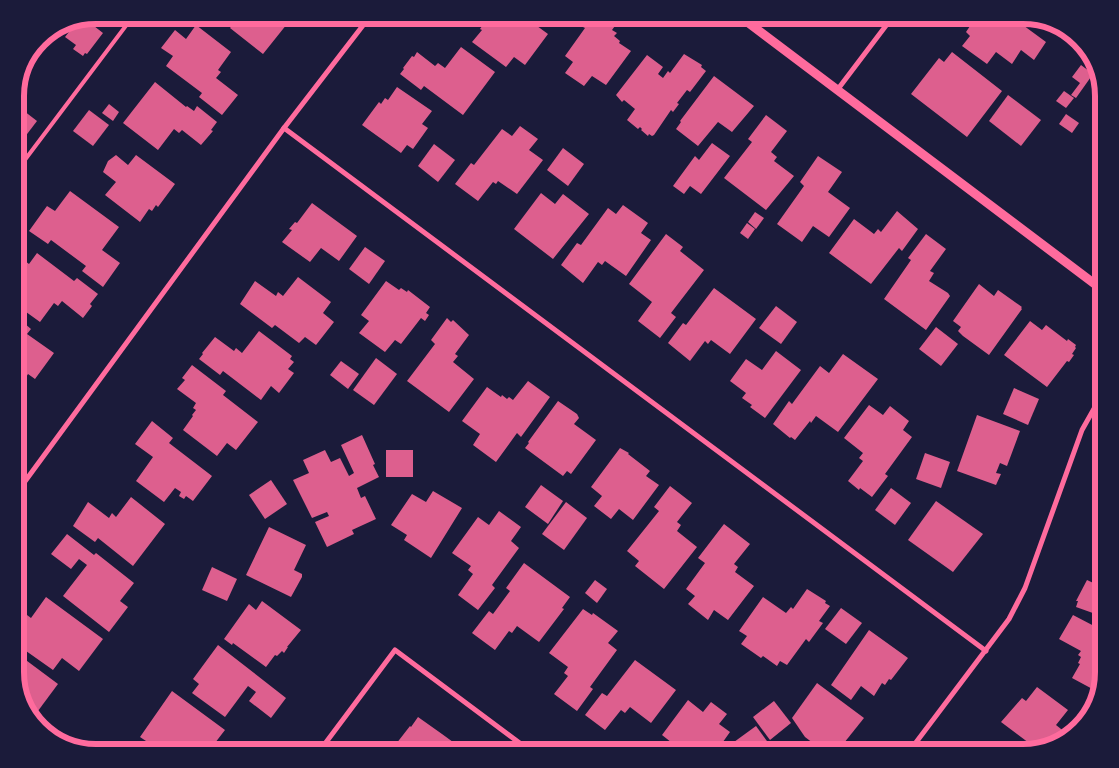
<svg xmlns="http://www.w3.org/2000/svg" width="1119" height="768" viewBox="0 0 1119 768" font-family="Lora,serif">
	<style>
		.building { fill: #dd5f8e }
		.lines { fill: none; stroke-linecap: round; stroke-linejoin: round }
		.service { stroke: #ff6b9d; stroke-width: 4 }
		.minor { stroke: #ff6b9d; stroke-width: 5 }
		.tertiary { stroke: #ff6b9d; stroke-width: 9 }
		.rim { fill: none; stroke: #ff6b9d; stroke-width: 6 }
	</style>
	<rect width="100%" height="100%" fill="#1b1b3a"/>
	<g class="building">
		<path d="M240 15H289L288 17 291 19 263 54 230 28Z"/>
		<path d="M486 15H522L548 34 525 65 514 57 506 67 472 42 482 30 480 29 485 22 482 20Z"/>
		<path d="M586 15H623L612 30 617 33 614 36 620 41 619 43 631 51 606 85 592 76 584 86 565 73 573 62 565 56 585 28 583 27 590 18Z"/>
		<path d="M971 15H1009L1046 42 1034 60 1021 50 1012 64 996 52 987 64 962 46 970 36 966 32 970 26 966 23Z"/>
		<path d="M85 19 103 33 87 54 85 53 83 56 73 49 76 45 65 37 76 23Z"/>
		<path d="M196 25 231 52 218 70 221 72 216 78 238 95 222 115 199 97 202 93 166 66 173 56 161 48 175 30 186 39Z"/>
		<path d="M461 47 495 72 463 115 424 86 421 90 400 74 404 69 403 68 412 56 414 57 417 52 435 66 438 63 445 68Z"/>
		<path d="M952 52 1002 91 967 137 911 94 939 58 944 62Z"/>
		<path d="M684 54 702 65 701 67 706 71 690 92 687 90 677 103 679 104 673 112 671 110 654 135 652 136 649 134 648 136 641 130 642 129 640 127 638 129 627 120 635 109 624 100 622 102 616 95 647 55 663 67 658 74 663 78 668 71 670 73Z"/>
		<path d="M1081 65 1093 74 1076 98 1071 95 1080 83 1072 77Z"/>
		<path d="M714 76 754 106 732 132 718 122 698 146 676 129 681 122 680 121Z"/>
		<path d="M155 82 186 107 187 106 194 111 197 106 217 122 211 130 213 131 201 145 182 130 179 133 174 129 158 150 123 123Z"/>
		<path d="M397 87 432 111 422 124 428 128 413 149 407 145 401 153 362 125 379 102 381 104 385 98 388 100Z"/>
		<path d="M1064 91 1074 98 1066 108 1056 101Z"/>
		<path d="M1008 95 1041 120 1021 146 989 121Z"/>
		<path d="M15 104 37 121 21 142 15 137Z"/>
		<path d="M109 104 119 112 113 121 102 113Z"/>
		<path d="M89 110 109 125 93 146 73 131Z"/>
		<path d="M1066 114 1079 123 1072 133 1059 124Z"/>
		<path d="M766 115 787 131 771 152 777 157 774 161 794 176 766 210 724 178 752 142 748 139Z"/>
		<path d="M520 126 538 139 529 150 543 160 517 194 498 181 496 184 493 182 478 201 455 184 471 163 474 165 502 129 512 136Z"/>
		<path d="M712 143 730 156 701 194 690 186 684 194 673 186 695 156 699 160Z"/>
		<path d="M434 144 455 160 438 182 418 166Z"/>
		<path d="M563 148 584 164 568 186 547 170Z"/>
		<path d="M116 155 128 165 136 155 175 184 158 207 156 205 152 211 149 209 140 222 105 195 116 182 103 172 108 161Z"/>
		<path d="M818 156 842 172 828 192 850 208 829 237 813 226 802 242 777 224 804 186 800 182Z"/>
		<path d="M70 191 119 227 102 250 120 263 103 287 82 271 86 266 51 240 48 244 29 231 47 206 55 211Z"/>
		<path d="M541 193 555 204 563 194 589 214 553 259 514 229Z"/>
		<path d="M312 203 357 236 339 261 321 248 310 262 282 242 292 230 289 229 295 222 297 223Z"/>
		<path d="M623 205 648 223 641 233 651 240 626 276 605 261 602 265 598 262 583 283 561 265 577 243 581 245 608 208 616 214Z"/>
		<path d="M897 211 918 229 902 251 899 248 871 284 829 253 854 219 874 234 878 229 881 232Z"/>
		<path d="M755 212 764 218 756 229 748 222Z"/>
		<path d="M747 223 755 229 748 239 740 233Z"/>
		<path d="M1104 225V240L1102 239 1100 240 1096 237V235Z"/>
		<path d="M666 234 683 247 680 251 704 270 671 313 676 317 660 338 638 321 652 302 629 284Z"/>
		<path d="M926 234 946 249 930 271 934 273 929 281 948 293 950 296 926 330 884 299 911 260 908 258Z"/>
		<path d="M365 247 385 261 369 284 349 269Z"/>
		<path d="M37 253 74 281 77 278 98 294 90 304 92 306 83 318 62 301 58 306 54 303 40 322 15 304V284L17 281 15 280V266L21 258 29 264Z"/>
		<path d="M298 277 331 302 323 313 334 322 316 345 305 337 299 343 275 325 272 328 240 304 255 281 276 296 278 292 283 296Z"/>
		<path d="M386 281 399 290 401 288 407 292 408 290 430 307 426 313 429 315 425 321 421 318 401 344 395 340 385 352 359 333 369 321 361 315Z"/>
		<path d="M979 284 994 296 998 290 1022 307 1021 308 1022 309 989 355 963 336 958 331 961 327 953 321Z"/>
		<path d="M714 288 756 319 730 354 711 340 708 344 705 341 690 361 668 343 683 323 686 325Z"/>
		<path d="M776 306 797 322 781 344 759 328Z"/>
		<path d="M447 318 451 322 453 320 469 335 455 354 458 356 453 362 474 379 449 412 407 381 435 344 431 340Z"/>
		<path d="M1030 321 1042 330 1046 325 1067 341 1068 339 1076 345 1075 347 1076 348 1072 354 1074 355 1069 362 1067 361 1047 387 1004 355Z"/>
		<path d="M24 323 31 329 27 334 54 353 35 379 28 374 19 389 17 388 15 391V324L20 328Z"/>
		<path d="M936 327 958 344 941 366 919 349Z"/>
		<path d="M259 331 292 356 290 359 294 362 288 369 294 373 279 393 271 386 261 400 223 371 220 375 199 359 203 354 202 353 215 337 234 351 236 348 242 353Z"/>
		<path d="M776 351 801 370 765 418 750 407 752 405 742 398 746 393 730 381 746 359 762 370Z"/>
		<path d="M843 354 878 379 838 432 816 416 811 423 810 421 795 440 791 437 790 438 773 424 789 401 792 404 820 366 829 373Z"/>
		<path d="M376 358 397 374 374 405 353 390Z"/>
		<path d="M341 361 359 374 348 389 330 375Z"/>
		<path d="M192 365 226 391 223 395 258 422 236 450 227 443 217 456 183 430 193 416 192 415 196 410 193 408 196 403 177 389 185 380 182 378Z"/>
		<path d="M528 381 550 397 521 437 517 433 496 462 473 445 480 434 462 421 487 387 501 397 502 395 507 399 509 397 513 400Z"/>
		<path d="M1014 388 1039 399 1028 425 1003 414Z"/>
		<path d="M558 401 577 414 579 418 574 424 596 440 571 474 567 471 563 476 525 448 529 443 528 442Z"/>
		<path d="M869 405 883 415 890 406 909 421 903 430 912 437 885 474 888 476 872 497 860 488 859 490 848 481 863 461 859 458 863 453 844 438Z"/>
		<path d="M977 415 1020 431 1007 466 1000 463 996 473 1001 474 996 485 957 471Z"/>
		<path d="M152 421 173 438 169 443 212 476 193 501 186 496 184 499 179 496 181 492 175 488 164 502 136 481 153 457 135 444Z"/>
		<path d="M362 435 375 464 373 465 379 477 357 488 361 498 365 496 376 519 352 530 354 534 327 547 315 522 329 516 327 512 312 518 293 480 309 473 303 460 325 450 331 462 340 458 349 476 354 473 341 445Z"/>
		<path d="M620 448 629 453 628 454 650 471 646 476 659 485 633 520 619 509 611 519 594 506 602 496 591 487Z"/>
		<rect x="386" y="450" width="27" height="27"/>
		<path d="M925 453 950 462 941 488 916 479Z"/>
		<path d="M271 480 287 504 265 519 249 495Z"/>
		<path d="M541 485 563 501 548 524 525 507Z"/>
		<path d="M670 486 692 503 677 522 681 525 677 531 697 547 664 589 635 566 639 561 627 551 659 511 654 507Z"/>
		<path d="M891 488 911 503 895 525 875 510Z"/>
		<path d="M433 491 462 508 431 558 404 540 407 535 391 525 412 494 426 502Z"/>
		<path d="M131 497 165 524 133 566 98 538 95 542 73 526 88 502 109 518 112 513 116 517Z"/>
		<path d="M936 501 983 534 953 572 908 540Z"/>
		<path d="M566 502 587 518 564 550 542 534Z"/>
		<path d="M499 511 521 527 511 541 519 548 492 585 495 588 478 610 458 595 473 574 468 570 471 566 452 553 478 517 489 525Z"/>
		<path d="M724 524 750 544 734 564 738 567 735 572 754 586 728 620 714 610 708 620 688 604 695 596 686 589 705 563 698 558Z"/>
		<path d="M269 527 306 545 294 570 302 574V577L291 597 246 575Z"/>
		<path d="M67 534 94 555 96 553 134 583 120 601 128 607 109 632 63 596 87 565 79 559 71 569 51 554Z"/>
		<path d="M524 563 570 597 562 608 564 609 539 642 517 626 512 633 509 631 495 650 472 633 489 611 493 614 510 591 506 588Z"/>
		<path d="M212 567 237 579 227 601 202 590Z"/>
		<path d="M595 580 607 589 597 603 585 593Z"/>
		<path d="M1087 580 1104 588V617L1076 607 1078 601H1076Z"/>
		<path d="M807 589 826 601 825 603 830 606 819 621 823 623 809 642 806 639 787 665 780 661 777 666 763 656 761 658 741 644 747 636 739 631 763 597 786 613 791 607 793 609Z"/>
		<path d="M46 597 103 639 79 671 62 658 53 670 19 646 27 635 23 633 16 642 15 641V606L31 618Z"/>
		<path d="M262 601 301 630 287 647H288L284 653 282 651 277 656 275 655 266 667 233 643 232 645 224 639 249 604 256 610Z"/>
		<path d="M841 608 862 623 846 644 825 629Z"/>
		<path d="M583 609 592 615 593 613 618 631 608 643 617 650 590 687 593 689 577 711 554 694 568 676 564 673 568 667 549 653Z"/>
		<path d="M1073 615 1096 627 1094 630 1104 638V672L1098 692 1072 678 1080 664 1078 663 1081 657 1078 655 1081 651 1059 639Z"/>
		<path d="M869 630 908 658 891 680 889 679 885 685 882 683 874 696 861 686 851 700 831 685Z"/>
		<path d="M218 645 286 698 271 718 249 701 256 692 248 686 225 717 192 693 199 684 193 679Z"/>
		<path d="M15 652 58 684 32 719 26 712 15 677Z"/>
		<path d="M635 660 676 690 651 723 630 707 625 713 621 710 605 730 585 715 602 693 607 696Z"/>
		<path d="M817 683 864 718 836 753H826L805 737 792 718Z"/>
		<path d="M1037 687 1068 710 1056 725 1066 733 1058 744 1037 749 1001 722 1022 698 1026 701Z"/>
		<path d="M172 691 225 730 208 752 210 753H164L140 737Z"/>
		<path d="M688 700 703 712 711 702 727 714 719 724 730 732 715 753H678L681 750 662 735Z"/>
		<path d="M774 701 791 723 770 740 753 717Z"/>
		<path d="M1090 709 1092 711 1090 717 1076 731Z"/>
		<path d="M418 717 442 734 468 753H389L410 726 411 727Z"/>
		<path d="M756 726 772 748 766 753H742L734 742Z"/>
		<path d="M61 738 75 739 80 743 77 747 61 742Z"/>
	</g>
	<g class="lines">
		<path class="service" d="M15 173 134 15"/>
		<g class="minor">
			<path d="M838 89 894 15"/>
			<path d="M284 128 986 651"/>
			<path d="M15 495 284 128 371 15"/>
			<path d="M318 753 395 650 533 753"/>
			<path d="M908 753 1009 619 1025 588 1082 430 1104 391"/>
		</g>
		<path class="tertiary" d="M738 15 1104 291"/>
	</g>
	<path d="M0 0H1119V768H0ZM96 24H1023A72 72 0 0 1 1095 96V672A72 72 0 0 1 1023 744H96A72 72 0 0 1 24 672V96A72 72 0 0 1 96 24Z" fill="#1b1b3a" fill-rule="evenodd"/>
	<path class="rim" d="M96 24H1023A72 72 0 0 1 1095 96V672A72 72 0 0 1 1023 744H96A72 72 0 0 1 24 672V96A72 72 0 0 1 96 24Z"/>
</svg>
